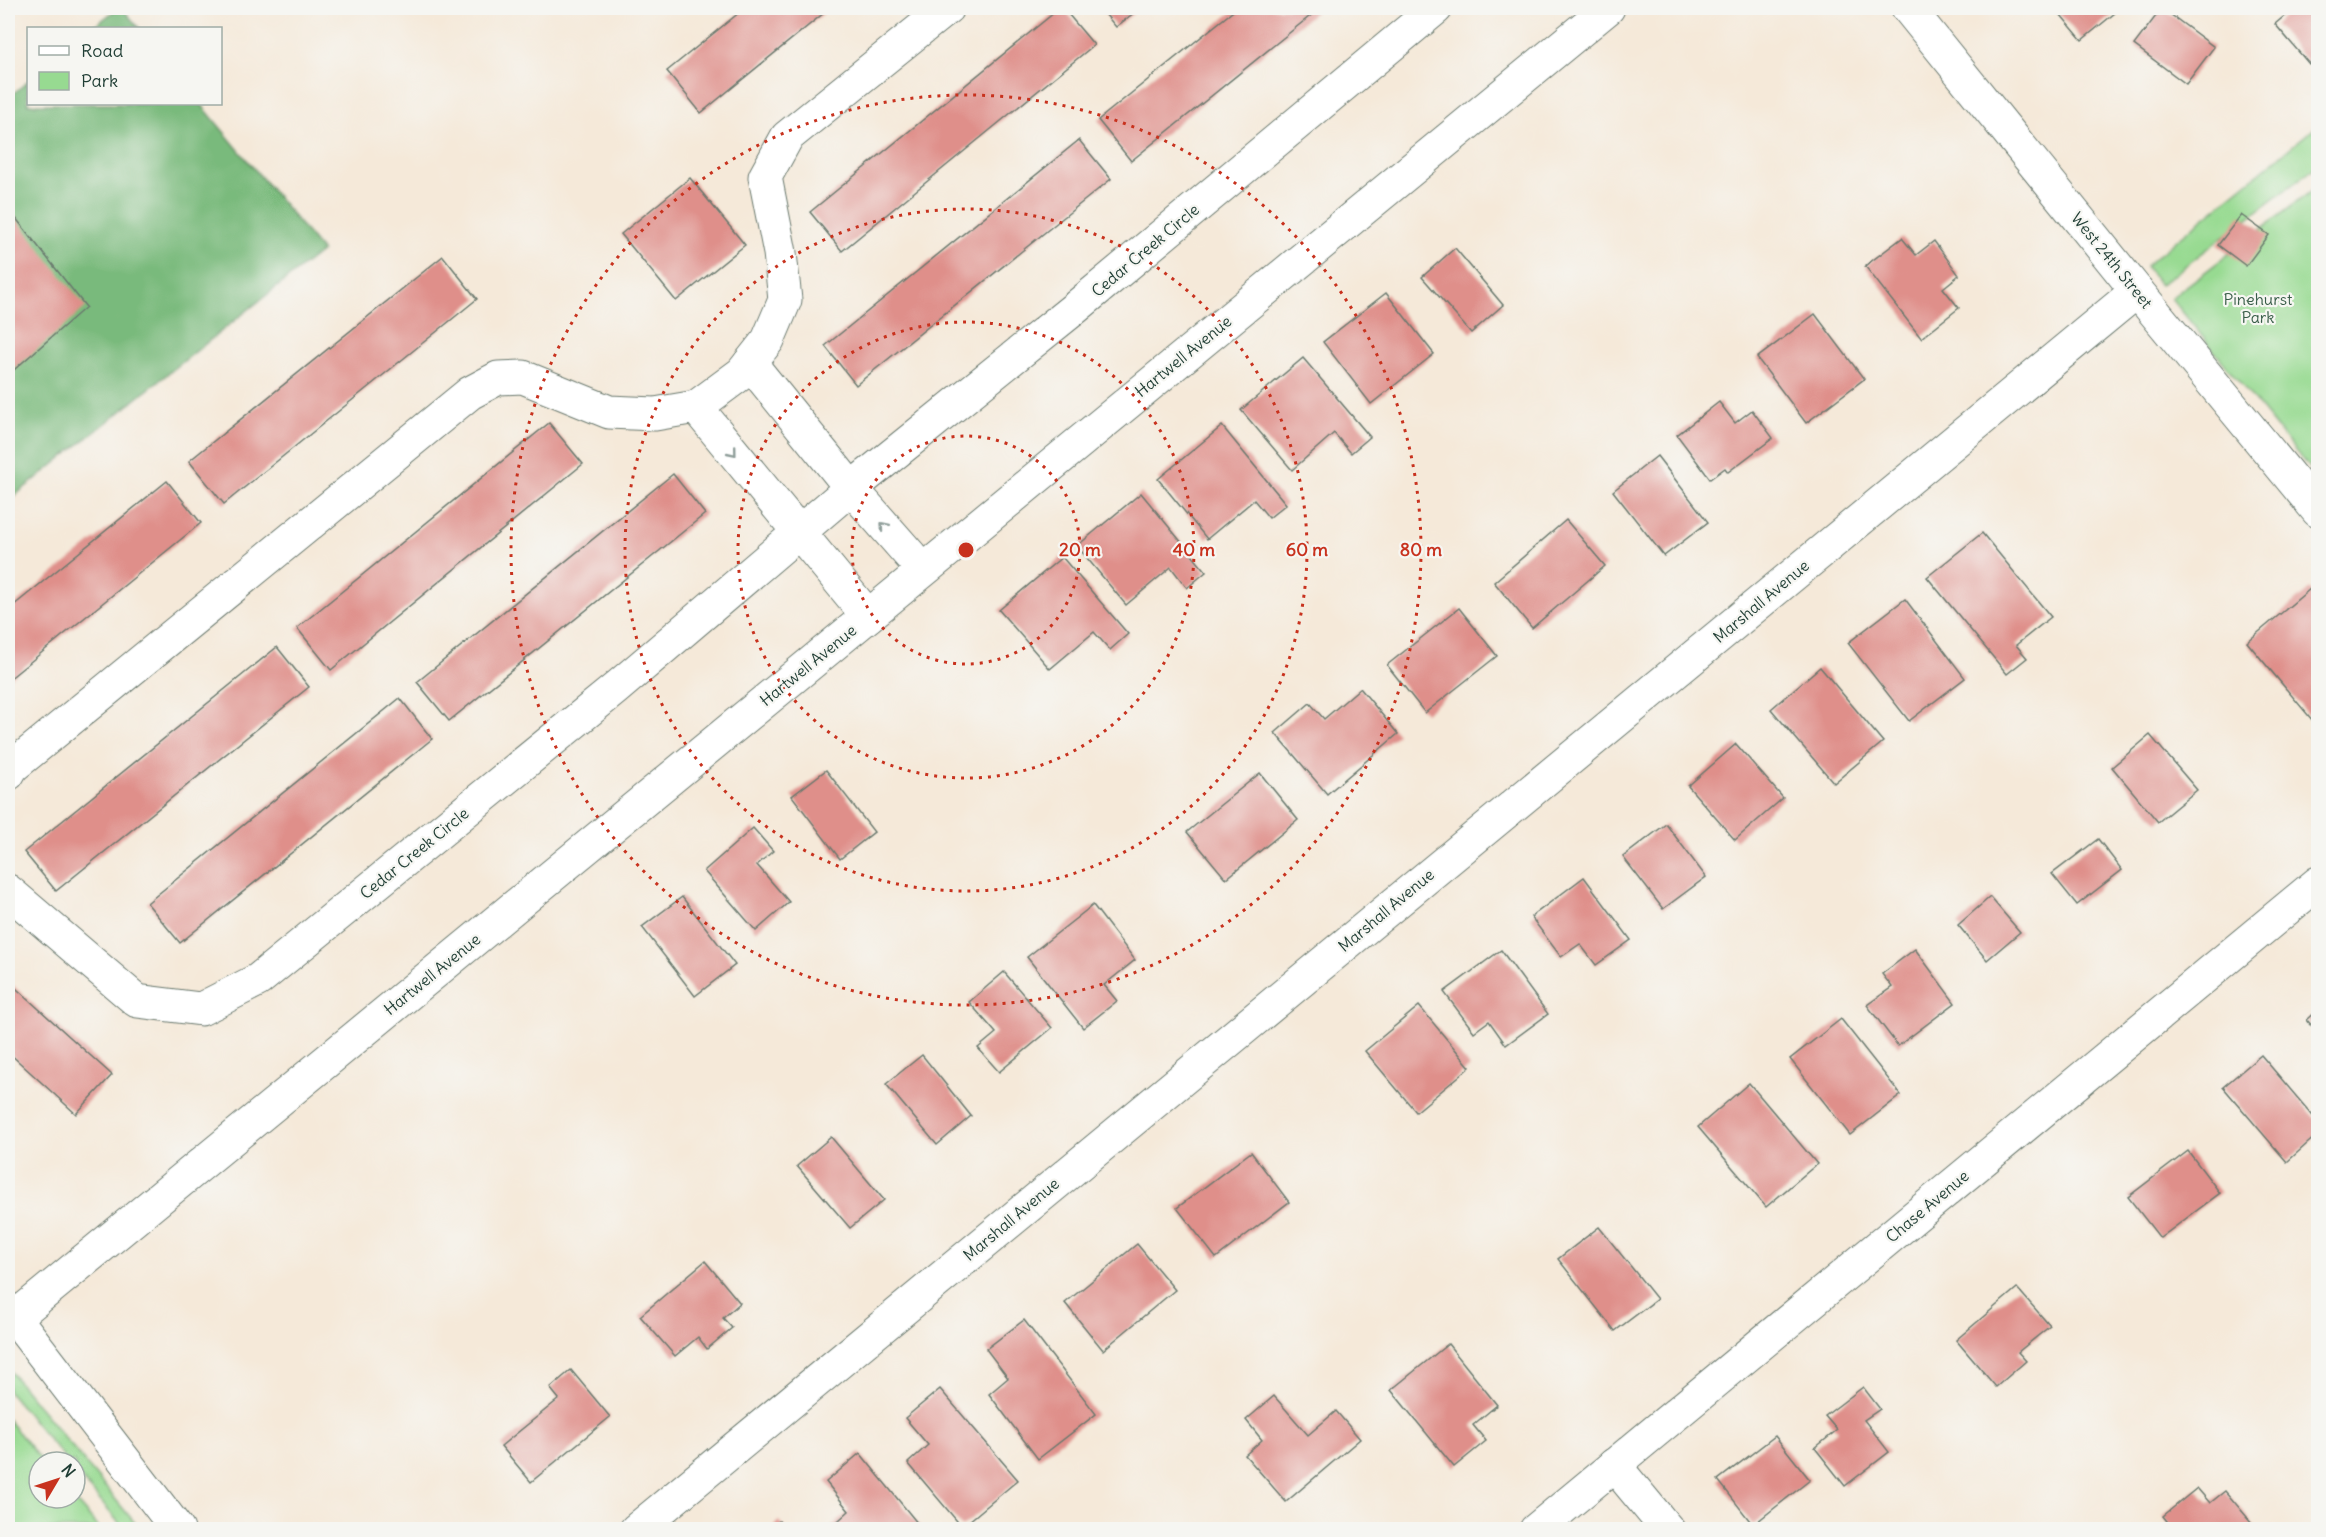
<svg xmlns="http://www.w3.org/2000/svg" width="2326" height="1537" viewBox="0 0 2326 1537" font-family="Delius,sans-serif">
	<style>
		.green { fill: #97da91; stroke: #5b8c62; stroke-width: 1.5 }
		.forest { fill: #79ba7b; stroke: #4c7c58; stroke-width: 1.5 }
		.building { fill: #df8f8a }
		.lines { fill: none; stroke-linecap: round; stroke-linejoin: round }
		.minor-casing { stroke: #6a796e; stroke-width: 35 }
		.secondary-casing { stroke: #6a796e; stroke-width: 35 }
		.minor { stroke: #fff; stroke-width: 33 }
		.secondary { stroke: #fff; stroke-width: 33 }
		.oneway { stroke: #8f9e9a }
		.ring { fill: none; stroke: #c8321e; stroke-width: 3; stroke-dasharray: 3 6 }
		.labels { text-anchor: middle; stroke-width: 4.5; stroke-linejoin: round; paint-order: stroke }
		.street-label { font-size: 16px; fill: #1f3d34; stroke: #f6f6f2 }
		.park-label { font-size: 16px; fill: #375c47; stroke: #f6f6f2 }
		.centre { fill: #c8321e; stroke: #f6f6f2; stroke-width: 3 }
		.ring-label { font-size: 18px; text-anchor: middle; font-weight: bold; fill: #c8321e; stroke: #f6f6f2; stroke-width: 4.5; stroke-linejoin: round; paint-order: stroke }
	</style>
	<rect width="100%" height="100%" fill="#f6f6f2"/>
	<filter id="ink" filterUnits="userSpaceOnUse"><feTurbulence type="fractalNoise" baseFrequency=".0167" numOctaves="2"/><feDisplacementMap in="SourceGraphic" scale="12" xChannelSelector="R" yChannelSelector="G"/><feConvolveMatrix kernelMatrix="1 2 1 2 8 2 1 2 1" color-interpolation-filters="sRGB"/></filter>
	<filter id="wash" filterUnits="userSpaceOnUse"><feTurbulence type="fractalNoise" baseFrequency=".008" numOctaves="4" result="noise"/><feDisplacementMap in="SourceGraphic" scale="24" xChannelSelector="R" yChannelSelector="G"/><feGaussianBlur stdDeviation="1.35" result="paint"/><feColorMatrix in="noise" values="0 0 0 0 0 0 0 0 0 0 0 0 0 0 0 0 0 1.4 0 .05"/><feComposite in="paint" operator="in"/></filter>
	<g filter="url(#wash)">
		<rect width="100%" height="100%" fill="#f5e9d9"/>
		<g class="green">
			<path d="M2318 125V165L2160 285 2145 266Z"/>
			<path d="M2318 186V479L2171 298Z"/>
			<path d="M8 1369 140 1529H124L75 1471V1462H68L8 1391Z"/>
			<path d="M8 1420 43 1462H39V1498H73L100 1529H8Z"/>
		</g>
		<g class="forest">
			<path d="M118 8H122L139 28H92Z"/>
			<path d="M28 81V104H201L322 251 8 501V98Z"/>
		</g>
		<g id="blocks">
			<g class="building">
				<path d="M745 8H830L701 113 667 71Z"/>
				<path d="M1060 8H1063L1094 45 842 251 810 212Z"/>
				<path d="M1100 8H1140L1116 27Z"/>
				<path d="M1237 8H1320L1131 161 1098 120Z"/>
				<path d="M2055 8H2121L2082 40Z"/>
				<path d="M2162 8 2214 47 2186 84 2134 45Z"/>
				<path d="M2294 8H2318V56L2309 64 2275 24Z"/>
				<path d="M1079 140 1111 179 856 385 825 346Z"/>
				<path d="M690 178 745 245 676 301 621 234Z"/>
				<path d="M11 212 86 307 8 375V216Z"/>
				<path d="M2241 215 2269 235 2246 266 2218 245Z"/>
				<path d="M1902 238 1916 255 1934 241 1959 275 1943 288 1959 308 1921 338 1865 266Z"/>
				<path d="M1455 248 1503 305 1471 333 1422 277Z"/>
				<path d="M443 256 477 299 224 504 189 461Z"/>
				<path d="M1386 293 1434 354 1371 404 1323 342Z"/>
				<path d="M1815 314 1864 379 1806 423 1757 358Z"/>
				<path d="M1303 358 1370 437 1351 453 1334 433 1292 470 1241 410Z"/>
				<path d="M1719 402 1735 423 1752 410 1773 438 1728 472 1725 468 1710 479 1677 435Z"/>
				<path d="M549 423 583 464 331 670 297 628Z"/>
				<path d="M1222 426 1286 504 1269 518 1254 500 1207 539 1158 479Z"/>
				<path d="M1657 456 1708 522 1664 556 1613 491Z"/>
				<path d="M673 474 705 514 449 721 417 682Z"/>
				<path d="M167 481 201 523 8 680V610Z"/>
				<path d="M1141 493 1206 572 1187 588 1171 567 1126 605 1077 546Z"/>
				<path d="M1566 520 1605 566 1532 628 1494 582Z"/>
				<path d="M1982 533 2051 617 2016 645 2027 658 2007 674 1927 577Z"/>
				<path d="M1062 557 1128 634 1110 650 1094 632 1050 669 999 610Z"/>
				<path d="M2310 589 2318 599V727L2247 642Z"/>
				<path d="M1905 599 1965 678 1909 721 1848 643Z"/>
				<path d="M1459 608 1497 656 1425 713 1387 665Z"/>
				<path d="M277 647 309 687 56 891 24 852Z"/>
				<path d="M1820 667 1883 742 1834 783 1771 709Z"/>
				<path d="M1360 688 1398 734 1327 794 1275 733 1310 703 1324 719Z"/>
				<path d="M400 698 432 739 180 943 147 903Z"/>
				<path d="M2150 735 2197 790 2158 822 2112 767Z"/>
				<path d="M1736 744 1783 798 1735 840 1688 786Z"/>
				<path d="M826 770 874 832 840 859 792 796Z"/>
				<path d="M1260 773 1298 820 1226 879 1187 832Z"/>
				<path d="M1666 824 1706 877 1663 909 1623 857Z"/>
				<path d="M753 828 773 851 757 865 789 902 756 931 704 871Z"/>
				<path d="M2098 839 2122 870 2077 905 2052 874Z"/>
				<path d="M1584 877 1631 940 1596 965 1580 944 1561 957 1531 917Z"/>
				<path d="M682 897 735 965 695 996 642 927Z"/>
				<path d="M1990 897 2020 932 1987 960 1958 925Z"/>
				<path d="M1093 905 1135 960 1104 985 1117 1001 1083 1028 1027 957Z"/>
				<path d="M1915 949 1955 1003 1898 1046 1867 1005 1892 987 1882 974Z"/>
				<path d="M1501 950 1548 1014 1506 1045 1489 1021 1474 1032 1444 992Z"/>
				<path d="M1004 972 1052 1028 999 1072 978 1048 996 1033 969 1002Z"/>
				<path d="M8 981 112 1075 76 1114 8 1052Z"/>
				<path d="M1419 1006 1470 1067 1416 1112 1365 1051Z"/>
				<path d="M2318 1010V1033L2307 1020Z"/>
				<path d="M1841 1019 1901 1095 1850 1135 1790 1059Z"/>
				<path d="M922 1055 971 1116 937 1145 886 1084Z"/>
				<path d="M2261 1055 2318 1122V1134L2287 1162 2223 1087Z"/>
				<path d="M1749 1083 1817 1164 1766 1207 1698 1127Z"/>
				<path d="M831 1137 884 1200 850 1228 797 1166Z"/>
				<path d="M2188 1151 2220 1193 2160 1238 2128 1197Z"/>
				<path d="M1251 1152 1289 1202 1216 1258 1177 1208Z"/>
				<path d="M1599 1227 1657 1299 1615 1331 1558 1259Z"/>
				<path d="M1137 1244 1175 1290 1103 1350 1065 1303Z"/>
				<path d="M705 1261 740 1303 723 1318 732 1328 707 1349 698 1337 675 1356 640 1316Z"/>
				<path d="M2017 1288 2050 1326 2018 1352 2026 1361 1996 1387 1956 1340Z"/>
				<path d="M1024 1320 1096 1414 1038 1459 989 1394 1008 1378 986 1349Z"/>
				<path d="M1448 1344 1497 1405 1473 1425 1486 1441 1454 1467 1391 1390Z"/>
				<path d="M571 1370 610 1417 531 1482 501 1446 559 1399 550 1388Z"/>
				<path d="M1863 1387 1880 1409 1864 1420 1889 1452 1845 1486 1815 1448 1837 1430 1825 1416Z"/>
				<path d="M940 1389 1018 1480 962 1527 908 1463 928 1445 905 1418Z"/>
				<path d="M1274 1396 1308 1435 1336 1411 1360 1439 1286 1502 1245 1455 1262 1440 1246 1420Z"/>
				<path d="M1775 1436 1810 1480 1753 1525 1718 1480Z"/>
				<path d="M860 1453 923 1530H828L849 1511 826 1482Z"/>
				<path d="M2197 1488 2210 1503 2225 1491 2258 1530H2174L2163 1516Z"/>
				<path d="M779 1521 786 1530H769Z"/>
			</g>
		</g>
	</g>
	<g filter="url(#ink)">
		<use href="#blocks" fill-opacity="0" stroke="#6a796e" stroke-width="1.5"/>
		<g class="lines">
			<defs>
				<g id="minor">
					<path d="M1908 8 2137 291 2318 511"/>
					<path d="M750 363 851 488 923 570"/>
					<path d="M696 407 868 616"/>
					<path d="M8 774 12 767 470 393 498 378 523 377 609 412 655 414 696 407 742 373 768 340 785 300 780 253 765 177 787 137 947 8"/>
					<path d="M8 891 137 1001 201 1009 258 980 615 689 844 494 1075 308 1436 8"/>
					<path d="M8 1323 1608 8"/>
					<path d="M1614 1465 1668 1530"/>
					<path d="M636 1530 2137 291"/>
					<path d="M1536 1530 2318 883"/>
				</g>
				<path id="secondary" d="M8 1309 178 1530"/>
			</defs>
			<use href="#minor" class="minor-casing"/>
			<use href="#secondary" class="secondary-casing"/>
			<use href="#minor" class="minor"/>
			<use href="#secondary" class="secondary"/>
		</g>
		<defs><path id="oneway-chevron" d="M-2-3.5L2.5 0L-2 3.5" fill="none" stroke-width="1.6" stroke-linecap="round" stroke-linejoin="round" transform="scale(1.5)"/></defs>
		<g class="oneway">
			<use href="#oneway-chevron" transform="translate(733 452) rotate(51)"/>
			<use href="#oneway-chevron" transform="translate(884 526) rotate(-131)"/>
		</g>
	</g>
	<g class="ring">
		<circle cx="966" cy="550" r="114"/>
		<circle cx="966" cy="550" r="228"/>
		<circle cx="966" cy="550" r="341"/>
		<circle cx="966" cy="550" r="455"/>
	</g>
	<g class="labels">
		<g class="street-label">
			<text transform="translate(1145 250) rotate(-40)" y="6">Cedar Creek Circle</text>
			<text transform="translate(2112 260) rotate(51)" y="6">West 24th Street</text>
			<text transform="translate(1183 356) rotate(-39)" y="6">Hartwell Avenue</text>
			<text transform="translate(1761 601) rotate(-40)" y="6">Marshall Avenue</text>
			<text transform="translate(808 665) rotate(-39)" y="6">Hartwell Avenue</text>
			<text transform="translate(414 853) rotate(-39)" y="6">Cedar Creek Circle</text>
			<text transform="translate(1386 910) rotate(-40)" y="6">Marshall Avenue</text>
			<text transform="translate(432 974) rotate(-39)" y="6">Hartwell Avenue</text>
			<text transform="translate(1927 1206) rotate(-40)" y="6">Chase Avenue</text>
			<text transform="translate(1011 1219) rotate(-40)" y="6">Marshall Avenue</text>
		</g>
		<g class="park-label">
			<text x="2258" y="305">Pinehurst<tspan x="2258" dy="18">Park</tspan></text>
		</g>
	</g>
	<circle cx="966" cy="550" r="9" class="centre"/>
	<g class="ring-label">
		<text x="1080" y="556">20 m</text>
		<text x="1194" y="556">40 m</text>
		<text x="1307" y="556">60 m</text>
		<text x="1421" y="556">80 m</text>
	</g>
	<rect width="2326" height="1537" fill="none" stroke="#f6f6f2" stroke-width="30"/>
	<rect x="27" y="27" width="195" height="78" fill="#f6f6f2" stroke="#a0aca6" stroke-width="1.5"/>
	<rect x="39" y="46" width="30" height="9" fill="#ffffff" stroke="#a0aca6" stroke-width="1.5"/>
	<text x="81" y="57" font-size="18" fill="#1f3d34">Road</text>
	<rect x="39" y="72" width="30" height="18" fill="#97da91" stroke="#a0aca6" stroke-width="1.5"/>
	<text x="81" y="87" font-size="18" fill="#1f3d34">Park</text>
	<g transform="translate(57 1480) rotate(51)"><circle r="28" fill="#f6f6f2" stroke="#a0aca6" stroke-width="1.5"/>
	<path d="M0-4.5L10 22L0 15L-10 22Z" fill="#c8321e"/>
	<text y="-9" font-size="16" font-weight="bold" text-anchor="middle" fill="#1f3d34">N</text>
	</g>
</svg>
